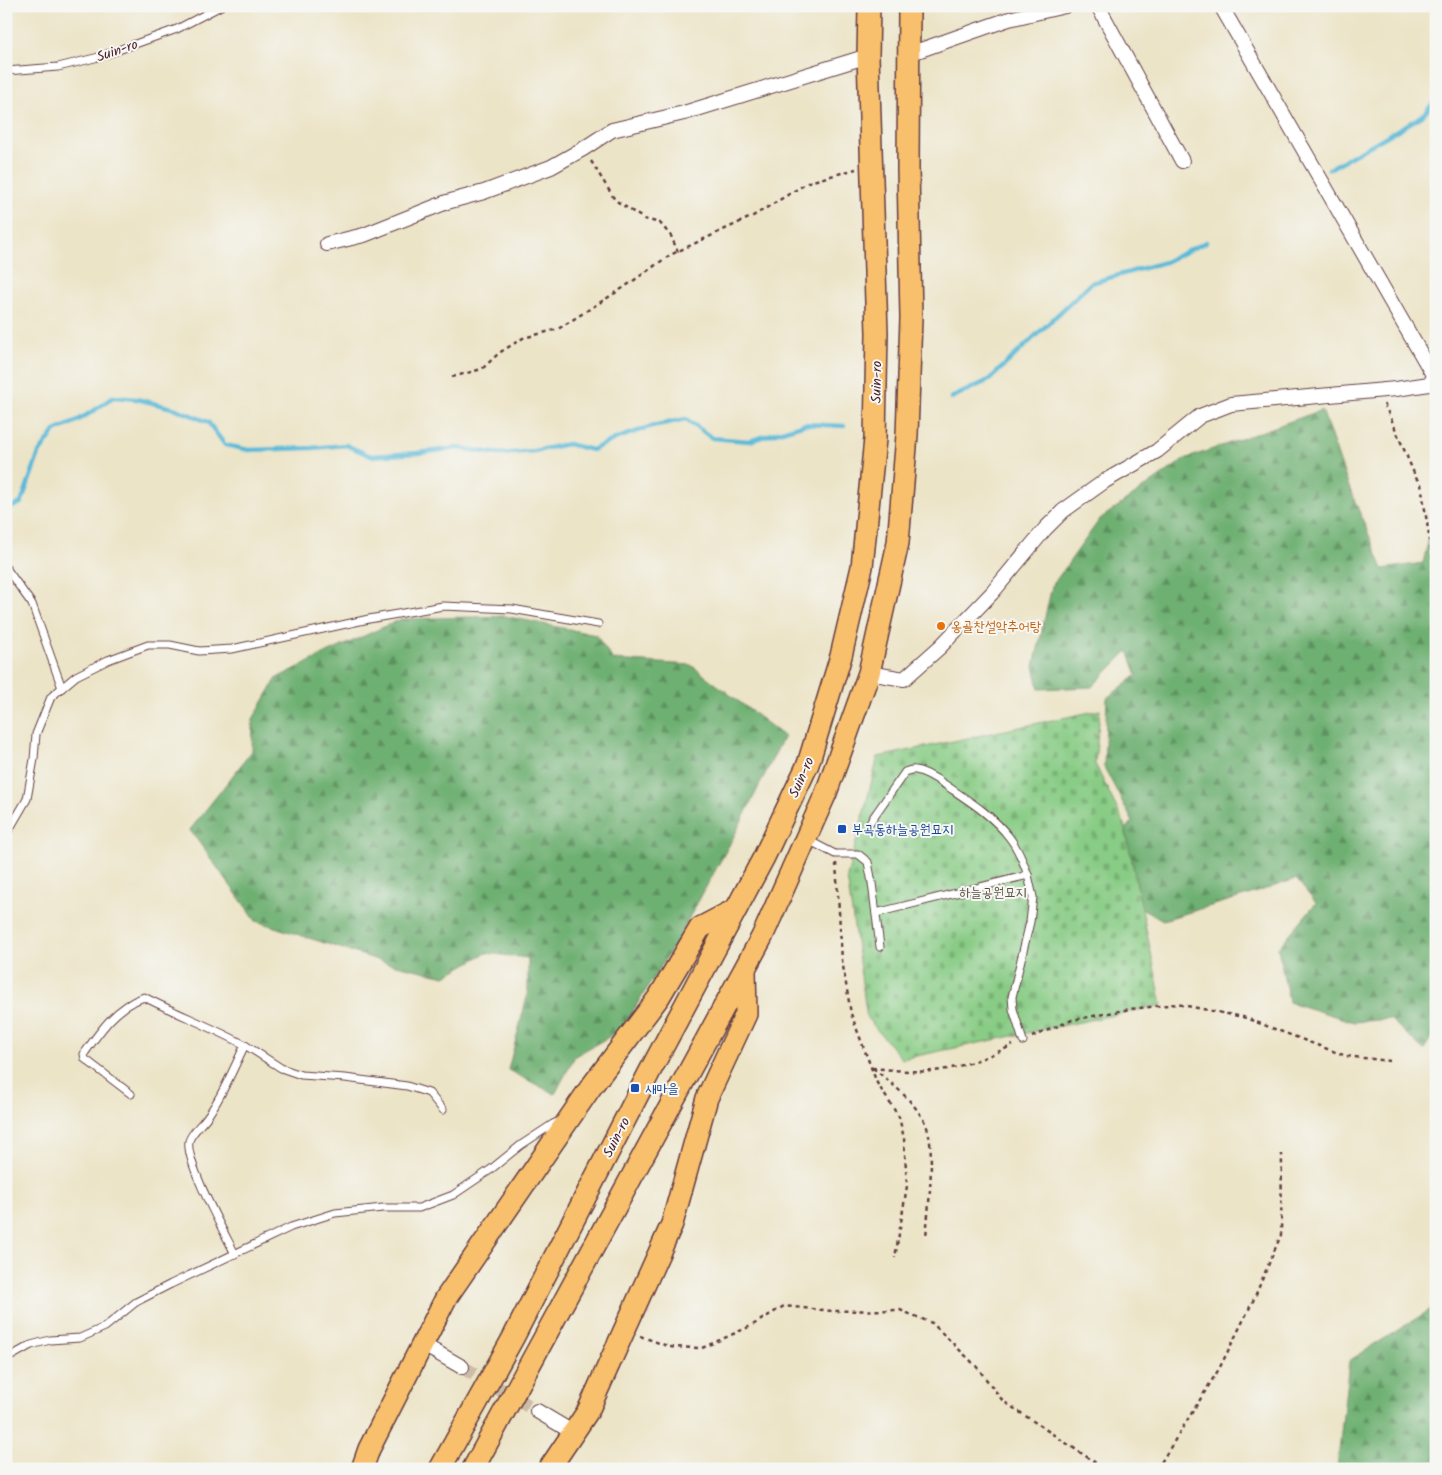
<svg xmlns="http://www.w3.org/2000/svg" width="1442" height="1475" viewBox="0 0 1442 1475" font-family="Kalam,'Poor Story',sans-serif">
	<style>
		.forest { fill: url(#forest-firs); stroke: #5c684e }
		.cemetery { fill: url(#cemetery-stones); stroke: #697658 }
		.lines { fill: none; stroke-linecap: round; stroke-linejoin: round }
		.stream { stroke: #59b9d8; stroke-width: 4.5 }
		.street-tunnel { stroke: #ccbda8; stroke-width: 14; stroke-dasharray: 14 7; stroke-linecap: butt }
		.lane-casing { stroke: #623d42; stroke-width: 9 }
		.street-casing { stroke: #623d42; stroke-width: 16 }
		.primary-casing { stroke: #623d42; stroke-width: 24 }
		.path { stroke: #623d42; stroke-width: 2.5; stroke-dasharray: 4 4; stroke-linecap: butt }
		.lane { stroke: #fff; stroke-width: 7 }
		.street { stroke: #fff; stroke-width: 14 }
		.primary { stroke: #f8bf6c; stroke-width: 21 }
		.food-dot { fill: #e8710a; stroke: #f6f6f2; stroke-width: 2 }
		.transit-dot { fill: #1a4fb4; stroke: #f6f6f2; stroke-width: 2 }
		.labels { text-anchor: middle; stroke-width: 4; stroke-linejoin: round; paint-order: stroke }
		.street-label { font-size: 14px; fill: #4a1f2b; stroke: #f6f6f2 }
		.food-label { font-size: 14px; fill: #c56008; stroke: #f6f6f2; text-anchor: start }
		.transit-label { font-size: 14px; fill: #164399; stroke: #f6f6f2; text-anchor: start }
		.park-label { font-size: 14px; fill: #5d5346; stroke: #f6f6f2 }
	</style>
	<defs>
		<pattern id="forest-firs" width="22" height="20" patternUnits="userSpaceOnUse" patternTransform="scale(1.25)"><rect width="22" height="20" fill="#6eb072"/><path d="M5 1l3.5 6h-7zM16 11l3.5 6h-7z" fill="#5c8f5e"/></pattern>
		<pattern id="cemetery-stones" width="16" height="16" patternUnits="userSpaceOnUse" patternTransform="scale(1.25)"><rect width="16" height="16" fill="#88cc85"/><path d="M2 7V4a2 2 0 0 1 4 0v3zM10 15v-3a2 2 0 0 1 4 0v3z" fill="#77af73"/></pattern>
	</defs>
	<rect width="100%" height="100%" fill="#f6f6f2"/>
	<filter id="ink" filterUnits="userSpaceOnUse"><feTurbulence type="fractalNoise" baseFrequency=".02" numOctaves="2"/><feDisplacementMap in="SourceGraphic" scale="10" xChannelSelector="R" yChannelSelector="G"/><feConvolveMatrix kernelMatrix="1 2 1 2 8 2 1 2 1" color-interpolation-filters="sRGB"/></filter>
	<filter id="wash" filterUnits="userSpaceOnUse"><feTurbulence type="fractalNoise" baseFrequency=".0096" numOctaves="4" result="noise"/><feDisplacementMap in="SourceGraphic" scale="20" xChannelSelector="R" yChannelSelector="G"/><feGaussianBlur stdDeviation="1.12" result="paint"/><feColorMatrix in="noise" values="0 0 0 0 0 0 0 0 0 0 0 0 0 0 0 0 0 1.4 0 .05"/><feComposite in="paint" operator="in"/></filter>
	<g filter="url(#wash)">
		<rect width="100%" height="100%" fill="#ece4c7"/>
		<g class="forest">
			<path d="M1322 410 1347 482 1383 569 1423 563 1434 516 1436 513V1028L1424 1050 1390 1019 1354 1022 1289 1002 1278 948 1316 903 1296 879 1248 895 1163 920 1109 890V842L1133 822 1104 767 1107 698 1137 675 1128 651 1092 687 1039 689 1034 666 1052 586 1100 519 1185 459Z"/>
			<path d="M505 616 596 635 613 660 691 665 784 736 732 840 673 947 621 1030 575 1056 555 1094 508 1070 528 993V958L486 953 445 976 387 963 256 921 190 830 252 751 253 719 277 678 325 654 401 619Z"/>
			<path d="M1436 1306V1469H1337L1349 1361Z"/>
		</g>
		<path class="cemetery" d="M1100 710 1095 764 1124 823 1162 1005 902 1059 867 1018 847 877 878 757Z"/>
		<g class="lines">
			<g class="stream">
				<path d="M1329 169 1422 116 1436 100"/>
				<path d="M951 398 989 380 1091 283 1165 262 1206 242"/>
				<path d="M6 510 21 503 39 453 55 431 75 422 95 410 113 397 137 399 176 409 208 422 225 445 249 450 312 448 346 445 371 456 418 453 458 448 500 454 534 451 568 444 592 450 615 439 652 426 686 419 712 438 749 441 805 424 844 426"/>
			</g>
		</g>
	</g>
	<g filter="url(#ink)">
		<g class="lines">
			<path class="street-tunnel" d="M462 1367 537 1411"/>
			<defs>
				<g id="lane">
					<path d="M6 71 58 67 99 57 177 29 221 6"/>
					<path d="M6 568 32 604 62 688"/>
					<path d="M870 822 905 772C909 770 912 769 916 770 927 772 938 780 947 786 969 801 992 815 1009 837 1018 848 1023 861 1028 875L876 913"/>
					<path d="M6 835 27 799 34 759 36 734 51 697 76 676 108 660 148 645H170L199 651 232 649 369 619 443 606 512 609 598 624"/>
					<path d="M808 840 835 854H858L868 862 872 883 880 947"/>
					<path d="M1023 1041 1013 1009 1012 997 1030 922 1033 897 1028 875"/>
					<path d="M245 1045 281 1068 301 1075 345 1078 407 1086 429 1093 443 1110"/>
					<path d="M131 1094 85 1059 84 1054C100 1031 116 1007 144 997 177 1014 212 1027 245 1045 233 1069 223 1095 207 1117 202 1124 191 1133 189 1141 185 1162 224 1232 235 1254"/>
					<path d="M6 1359 31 1345 50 1340 80 1338 105 1327 136 1302 171 1284 291 1227 335 1213 383 1208H419L453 1195 490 1170 521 1145 553 1124 560 1121"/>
				</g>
				<g id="street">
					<path d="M1098 6 1182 161"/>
					<path d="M1221 6 1436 380"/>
					<path d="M909 54 1009 19 1065 6"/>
					<path d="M327 244 364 235 447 202 484 192 551 167 583 149 612 130 684 113 868 56"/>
					<path d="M869 673 904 679 940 647 992 593 1045 529 1063 511 1105 481 1157 451 1200 416 1231 404 1396 389 1436 383"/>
					<path d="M422 1344 462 1367"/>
					<path d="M537 1411 574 1433"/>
				</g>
				<g id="primary">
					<path d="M362 1469 369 1449 446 1298 591 1087 659 997 700 928 736 909"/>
					<path d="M440 1469 513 1338 649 1073 764 857 808 764 841 656 862 567 875 439 877 333 868 56 869 6"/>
					<path d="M473 1469 762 937 826 793 869 673 898 543 907 435 911 318 908 168 909 6"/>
					<path d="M549 1469 588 1411 672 1224 707 1098 746 1014 745 970"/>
				</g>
			</defs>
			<use href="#lane" class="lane-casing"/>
			<use href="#street" class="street-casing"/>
			<use href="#primary" class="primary-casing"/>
			<g class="path">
				<path d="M591 161 615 200 644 219 660 223 671 236 678 252"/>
				<path d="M452 377 482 369 499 353 523 338 558 329 623 288 670 255 753 216 809 182 856 169"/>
				<path d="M1384 404 1392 421 1416 478 1421 484 1436 581"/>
				<path d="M836 863 842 960 851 1014 877 1083 899 1117 904 1138 907 1186 895 1258"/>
				<path d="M1032 1037 1072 1020 1130 1009 1177 1004 1243 1017 1346 1056 1390 1061"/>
				<path d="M872 1068C896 1070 922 1074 947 1069 970 1064 992 1055 1013 1045"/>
				<path d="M873 1068C892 1084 915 1101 926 1125 936 1147 928 1211 926 1237"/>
				<path d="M640 1336 670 1347 702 1348 751 1326 784 1306 832 1311 900 1310 932 1323 976 1366 1003 1401 1105 1469"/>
				<path d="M1157 1469 1219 1369 1253 1301 1281 1235 1282 1154"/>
			</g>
			<use href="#lane" class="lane"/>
			<use href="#street" class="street"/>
			<use href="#primary" class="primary"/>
		</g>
	</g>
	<circle class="food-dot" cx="941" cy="626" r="5"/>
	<g class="transit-dot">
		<rect x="837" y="824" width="10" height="10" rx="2.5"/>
		<rect x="630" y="1083" width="10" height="10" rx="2.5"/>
	</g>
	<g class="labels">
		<g class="street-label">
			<text transform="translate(117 50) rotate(-19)" y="5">Suin-ro</text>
			<text transform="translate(876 382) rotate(-89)" y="5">Suin-ro</text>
			<text transform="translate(801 777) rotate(-66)" y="5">Suin-ro</text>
			<text transform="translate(616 1137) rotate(-63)" y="5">Suin-ro</text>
		</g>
		<g class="food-label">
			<text x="951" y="631">옹골찬설악추어탕</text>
		</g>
		<g class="transit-label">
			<text x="852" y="834">부곡동하늘공원묘지</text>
			<text x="645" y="1093">새마을</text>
		</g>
		<g class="park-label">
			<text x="993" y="897">하늘공원묘지</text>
		</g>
	</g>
	<rect width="1442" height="1475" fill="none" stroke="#f6f6f2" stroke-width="25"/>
</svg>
